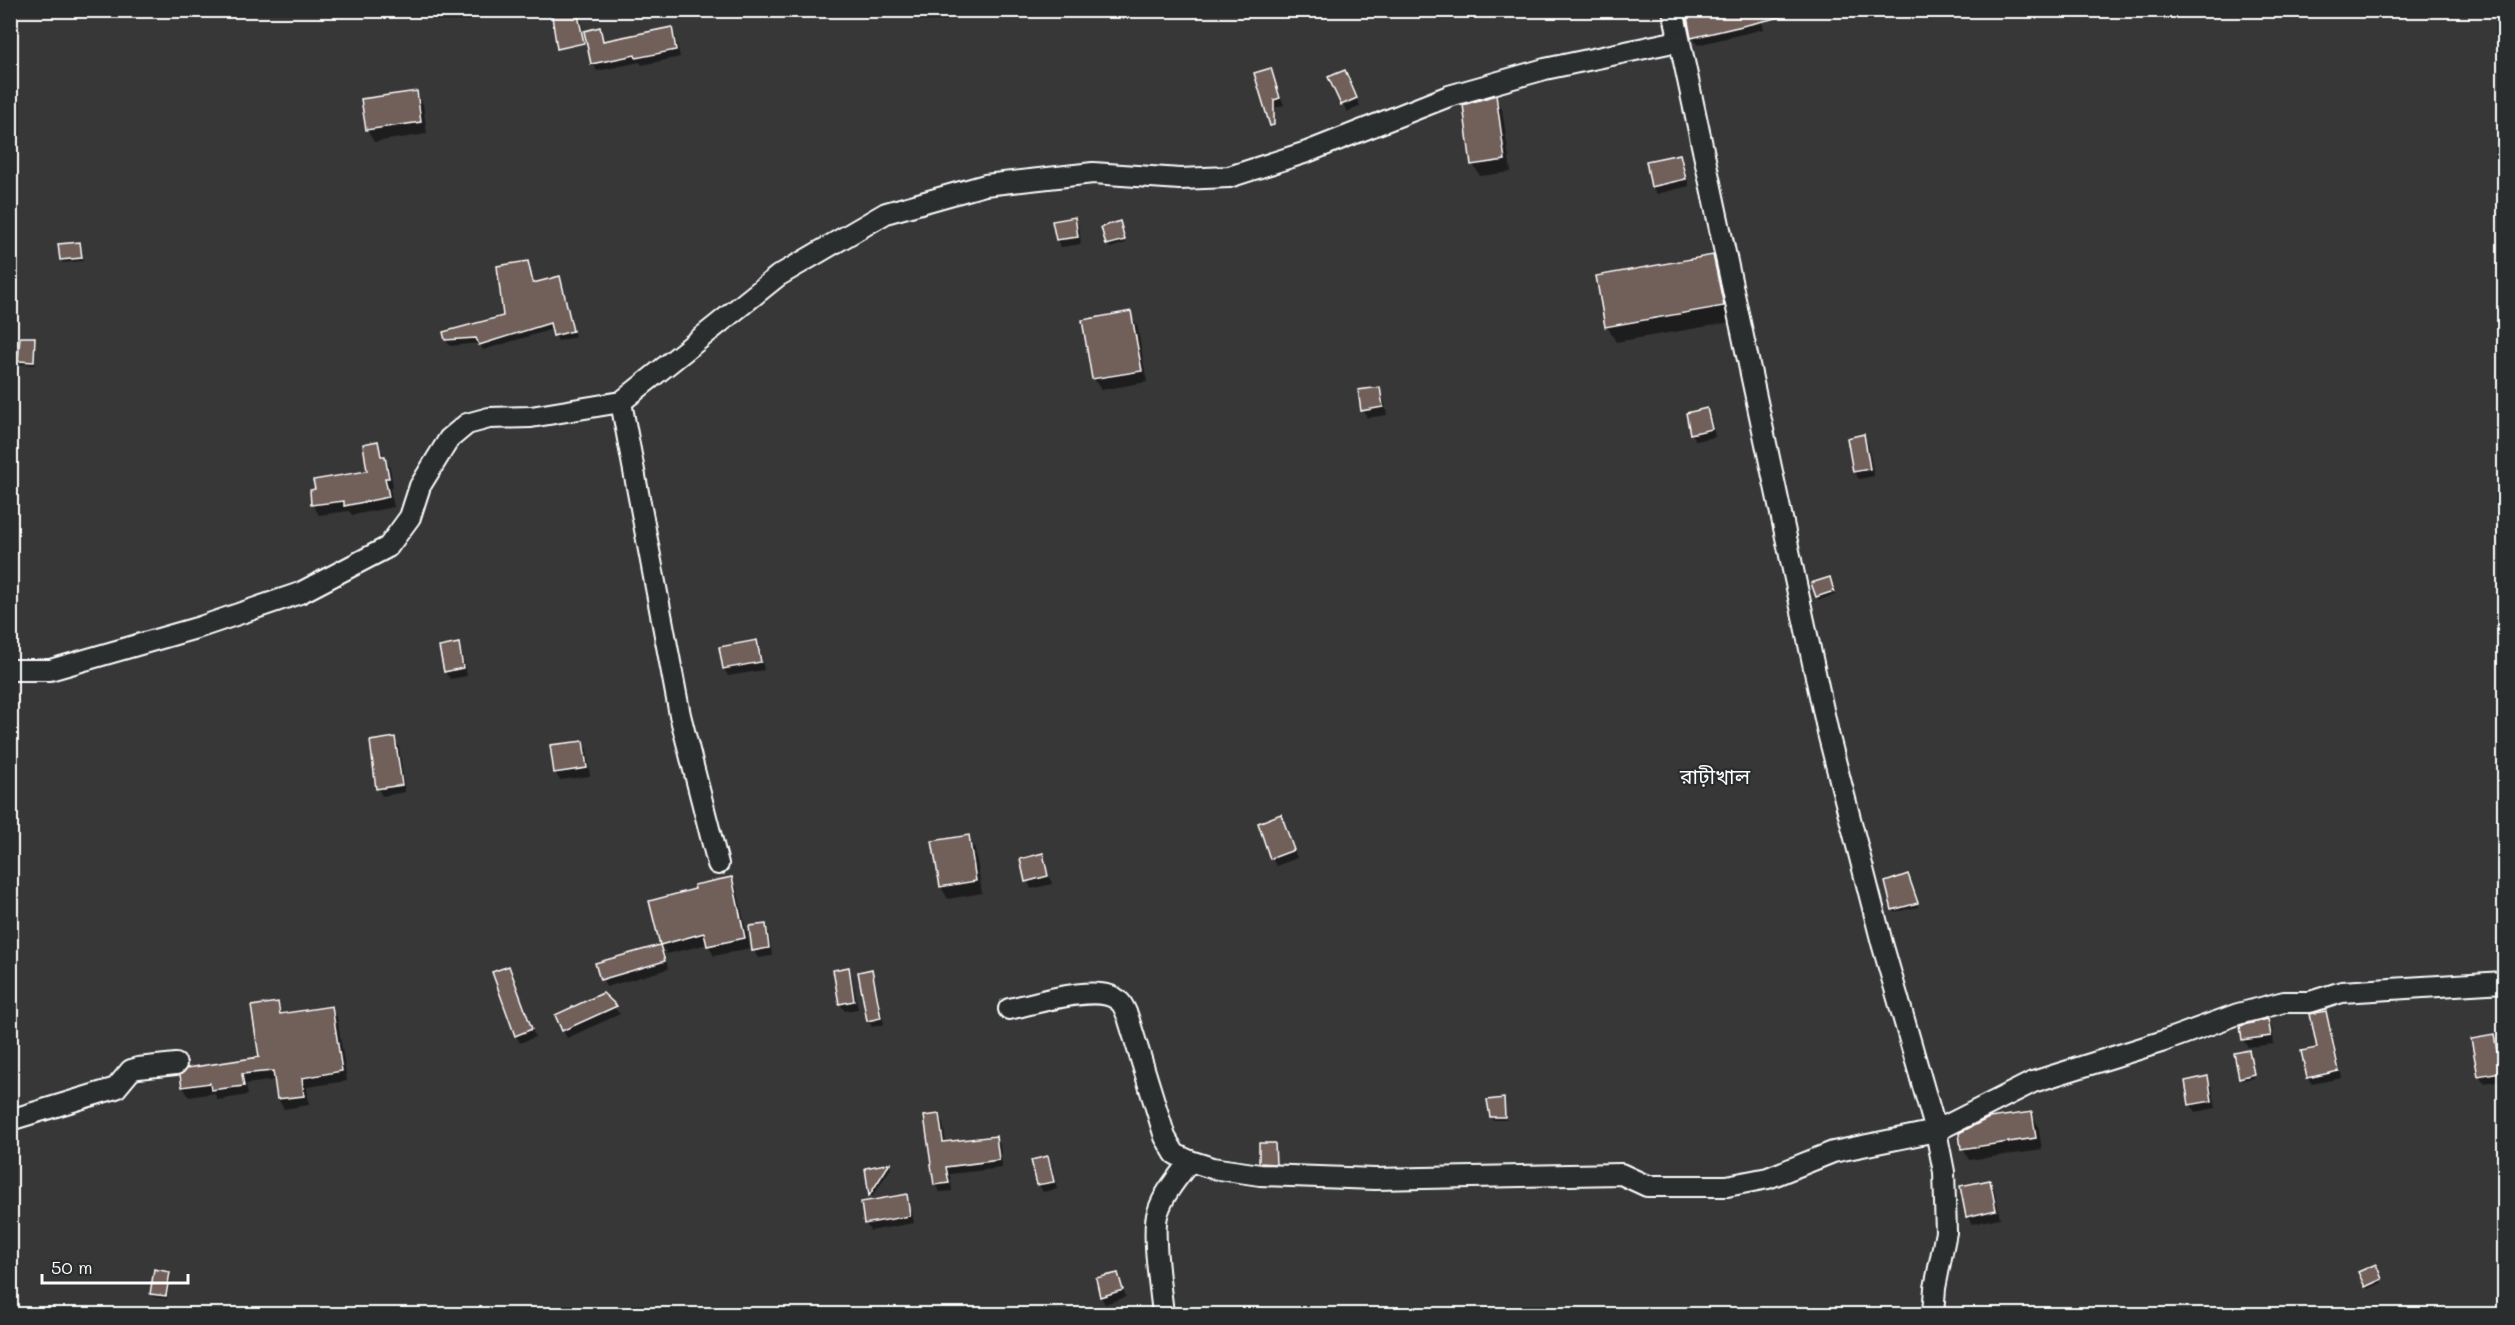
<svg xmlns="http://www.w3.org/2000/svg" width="2515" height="1325" viewBox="0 0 2515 1325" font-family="Mali,'Noto Sans Bengali',sans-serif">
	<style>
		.shadow { fill: #0007 }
		.building { fill: #715f5a; stroke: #fff; stroke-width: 1.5 }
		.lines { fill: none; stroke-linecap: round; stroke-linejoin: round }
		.minor-casing { stroke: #fff; stroke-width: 24 }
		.minor { stroke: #2a2d2e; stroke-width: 20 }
		.labels { text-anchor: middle; stroke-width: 4.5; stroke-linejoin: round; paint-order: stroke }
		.quarter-label { font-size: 21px; fill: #fff; stroke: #2a2d2e }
	</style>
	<rect width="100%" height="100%" fill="#383737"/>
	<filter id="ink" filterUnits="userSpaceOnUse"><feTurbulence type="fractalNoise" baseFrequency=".0167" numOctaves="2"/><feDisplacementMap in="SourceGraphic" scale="12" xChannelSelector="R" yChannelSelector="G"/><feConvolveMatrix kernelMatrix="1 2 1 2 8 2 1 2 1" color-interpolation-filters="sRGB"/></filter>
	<g filter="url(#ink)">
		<g class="shadow">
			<path d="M552 10H579L583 29 560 36Z"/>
			<path d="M1759 10 1764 29 1697 45 1693 37Z"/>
			<path d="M671 29 675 36 680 57 642 65 640 62 597 71 593 63Z"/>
			<path d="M1270 69 1284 105 1269 110Z"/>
			<path d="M1330 78 1348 79 1360 106 1347 112Z"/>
			<path d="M416 92 423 104 427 134 374 142 367 130Z"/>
			<path d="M1495 97 1502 109 1511 172 1480 176 1473 164Z"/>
			<path d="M1679 155 1683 163 1689 186 1657 194 1652 186Z"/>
			<path d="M1074 219 1079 227 1081 244 1061 247 1057 240Z"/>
			<path d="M1121 226 1126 243 1110 248 1108 244Z"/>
			<path d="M79 243 83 261 63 263 61 260Z"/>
			<path d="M1712 257 1722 273 1732 322 1616 342 1607 326Z"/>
			<path d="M527 263 534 284 560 278 575 337 558 341 553 329 483 350 480 343 450 346 446 340 504 317Z"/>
			<path d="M1130 313 1137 325 1147 382 1101 390 1094 379Z"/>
			<path d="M34 339 36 342 35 365 21 364 20 361Z"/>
			<path d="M1379 389 1383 396 1387 415 1367 418 1363 410Z"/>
			<path d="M1706 410 1711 418 1715 437 1696 441 1692 433Z"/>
			<path d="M1863 436 1868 444 1874 476 1859 479 1854 472Z"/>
			<path d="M377 443 390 467 393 487 390 488 394 507 352 515 349 511 319 515 313 505 311 491 369 473Z"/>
			<path d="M1831 582 1835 595 1819 600 1817 597Z"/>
			<path d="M756 642 760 650 764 670 728 676 724 669Z"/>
			<path d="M458 645 462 653 467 676 450 679 445 672Z"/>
			<path d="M394 739 399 747 405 792 382 796 378 788Z"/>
			<path d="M583 743 587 750 590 776 560 780 555 772Z"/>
			<path d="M1284 824 1297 858 1276 866 1272 858Z"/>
			<path d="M968 837 975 849 982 893 948 899 941 887Z"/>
			<path d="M1042 855 1052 884 1031 889 1021 860Z"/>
			<path d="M731 879 737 889 750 948 714 956 708 944 667 954 663 946 668 969 606 987 597 964 662 946 650 902Z"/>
			<path d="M1909 879 1918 907 1895 912 1893 909Z"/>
			<path d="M765 926 769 933 772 956 758 958 754 950Z"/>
			<path d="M508 967 535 1037 520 1043 516 1035Z"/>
			<path d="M848 969 852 976 858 1009 845 1011 840 1004Z"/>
			<path d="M871 971 875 978 884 1024 872 1027 868 1020Z"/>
			<path d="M603 995 620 1014 567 1038 563 1030Z"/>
			<path d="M277 1003 283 1015 331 1007 337 1017 347 1081 307 1087 309 1105 284 1109 278 1099 276 1080 246 1084 248 1095 218 1100 214 1093 189 1097 183 1087 182 1075 261 1058Z"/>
			<path d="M2326 1012 2329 1019 2342 1078 2312 1084 2309 1078 2303 1052 2319 1049Z"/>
			<path d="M2267 1020 2272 1028 2274 1044 2248 1047 2243 1040Z"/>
			<path d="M2493 1037 2498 1045 2504 1080 2484 1083 2479 1075Z"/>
			<path d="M2250 1055 2254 1078 2242 1080 2241 1077Z"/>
			<path d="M2207 1078 2212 1086 2216 1108 2195 1112 2191 1105 2186 1082Z"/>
			<path d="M1503 1100 1506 1120H1493L1491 1117Z"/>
			<path d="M2031 1114 2038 1125 2042 1150 1969 1160 1963 1148Z"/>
			<path d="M939 1116 943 1123 946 1143 995 1137 1000 1145 1002 1168 950 1174 952 1191 940 1192 935 1185 926 1118Z"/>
			<path d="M1274 1144 1277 1166H1263L1261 1162Z"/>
			<path d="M1047 1158 1052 1165 1057 1189 1043 1192 1039 1185 1033 1161Z"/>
			<path d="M889 1165 891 1168 872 1197 866 1169Z"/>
			<path d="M1989 1182 1994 1189 2000 1218 1972 1224 1967 1216Z"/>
			<path d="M906 1196 910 1203 914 1223 870 1231 866 1223Z"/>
			<path d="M2377 1269 2382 1283 2368 1289 2366 1286Z"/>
			<path d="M169 1273 171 1277 167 1299 153 1297 151 1294Z"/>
			<path d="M1118 1275 1126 1297 1105 1304 1101 1297Z"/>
		</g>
		<g class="building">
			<path d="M551 10H577L584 43 557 49Z"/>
			<path d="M1711 10H1780L1781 17 1691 38 1687 16Z"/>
			<path d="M600 27 603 41 672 27 676 50 636 58 635 55 591 64 584 31Z"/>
			<path d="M1271 68 1280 98 1274 100V125L1270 126 1254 73Z"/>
			<path d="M1345 70 1357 98 1341 105 1328 77Z"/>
			<path d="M417 91 421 122 366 130 361 99Z"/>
			<path d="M1496 95 1505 160 1471 165 1463 105Z"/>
			<path d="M1680 154 1686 179 1651 187 1646 161Z"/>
			<path d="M1075 217 1078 237 1056 240 1052 221Z"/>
			<path d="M1120 221 1125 240 1106 245 1101 227Z"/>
			<path d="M80 242 82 258 60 260 58 244Z"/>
			<path d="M1713 255 1724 306 1605 327 1596 276Z"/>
			<path d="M528 261 533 283 560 276 573 331 553 336 550 323 479 345 476 338 445 340 443 332 503 316 497 266Z"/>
			<path d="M1131 311 1142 371 1092 379 1082 320Z"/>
			<path d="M20 337H35L34 362 18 361Z"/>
			<path d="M1380 387 1383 407 1361 411 1358 390Z"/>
			<path d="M1707 408 1712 429 1690 434 1686 413Z"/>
			<path d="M1864 434 1870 469 1853 472 1847 438Z"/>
			<path d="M378 441 381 456H385L389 478H385L389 497 344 506V501L311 505 310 490 315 489 313 480 367 471 363 444Z"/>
			<path d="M1830 577 1834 591 1816 597 1811 583Z"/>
			<path d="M757 640 761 662 723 669 719 647Z"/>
			<path d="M459 643 463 668 444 672 439 647Z"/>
			<path d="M395 737 402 785 376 789 370 741Z"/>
			<path d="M583 741 587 768 554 773 550 745Z"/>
			<path d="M1281 814 1294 850 1270 859 1258 823Z"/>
			<path d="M969 835 976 881 940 887 932 841Z"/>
			<path d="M1043 853 1048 876 1025 882 1020 859Z"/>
			<path d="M1908 874 1918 903 1892 910 1885 882Z"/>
			<path d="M732 877 745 938 707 946 704 933 660 945 649 901 695 889 694 885Z"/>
			<path d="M766 924 769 948 752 951 749 926Z"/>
			<path d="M660 945 665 961 600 980 595 963Z"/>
			<path d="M509 966 532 1029 515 1036 492 972Z"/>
			<path d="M849 967 854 1001 839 1004 833 970Z"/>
			<path d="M872 969 881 1018 867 1021 858 972Z"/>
			<path d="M603 993 617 1006 562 1031 555 1015Z"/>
			<path d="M278 1002 280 1014 332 1006 342 1071 302 1078 304 1096 277 1099 273 1071 242 1074 244 1086 211 1090 210 1083 182 1087 180 1075 187 1068 259 1057 251 1006Z"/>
			<path d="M2326 1011 2339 1071 2307 1078 2301 1051 2317 1048 2310 1014Z"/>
			<path d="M2268 1019 2271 1036 2242 1040 2240 1026Z"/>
			<path d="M2494 1035 2501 1072 2478 1076 2471 1039Z"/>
			<path d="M2249 1050 2254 1074 2239 1078 2234 1053Z"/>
			<path d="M2208 1076 2212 1101 2189 1105 2185 1081Z"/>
			<path d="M1504 1098 1505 1117H1490L1487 1100Z"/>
			<path d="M2032 1112 2036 1138 1961 1149 1959 1133 1989 1118Z"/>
			<path d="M939 1114 943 1142 996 1136 999 1160 946 1167 949 1183 934 1185 924 1116Z"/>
			<path d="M1259 1143H1275L1276 1164 1259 1163Z"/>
			<path d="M1048 1156 1054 1182 1037 1185 1031 1160Z"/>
			<path d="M890 1163 869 1196 865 1168Z"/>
			<path d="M1990 1180 1996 1210 1966 1217 1960 1186Z"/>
			<path d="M907 1194 910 1216 864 1224 861 1202Z"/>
			<path d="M2376 1264 2382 1279 2365 1287 2358 1272Z"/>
			<path d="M154 1269 170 1272 166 1296 150 1294Z"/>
			<path d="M1118 1273 1123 1290 1100 1297 1096 1278Z"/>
		</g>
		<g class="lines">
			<defs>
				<g id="minor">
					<path d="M1673 10 1828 733 1882 943 1936 1131 1944 1172 1946 1232 1935 1288 1933 1314"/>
					<path d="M621 402 680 715 718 864"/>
					<path d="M10 670H50L200 627 300 593 388 547 410 517 420 486 449 439 467 424 489 418 531 417 621 402 778 276 886 213 985 185 1093 173 1180 179 1229 177 1307 152 1449 96 1545 69 1678 41"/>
					<path d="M1009 1009C1033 1004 1100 982 1119 1001 1123 1004 1126 1012 1128 1017L1165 1137 1175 1154 1190 1161 1212 1168 1260 1175 1375 1179 1621 1174 1647 1186H1727L1768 1178 1833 1152 1936 1131 2033 1082 2161 1042 2238 1014 2284 1002H2310L2342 992 2504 982"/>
					<path d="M10 1120 116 1088 131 1070 138 1068 176 1064"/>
					<path d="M1163 1314C1161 1292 1151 1231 1158 1212 1164 1193 1178 1177 1190 1161"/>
				</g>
			</defs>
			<use href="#minor" class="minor-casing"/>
			<use href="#minor" class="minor"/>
		</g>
	</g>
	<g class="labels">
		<g class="quarter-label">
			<text x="1715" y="784">রাঢ়ীখাল</text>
		</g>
	</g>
	<rect width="2515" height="1325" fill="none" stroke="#2a2d2e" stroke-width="36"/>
	<rect x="18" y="18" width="2479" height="1289" fill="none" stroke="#fff" stroke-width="2" filter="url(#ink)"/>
	<path d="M42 1274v9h146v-9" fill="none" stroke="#ffffff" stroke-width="3"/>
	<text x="51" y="1274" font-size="18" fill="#ffffff" stroke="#2a2d2e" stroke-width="4.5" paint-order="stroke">50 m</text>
</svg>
